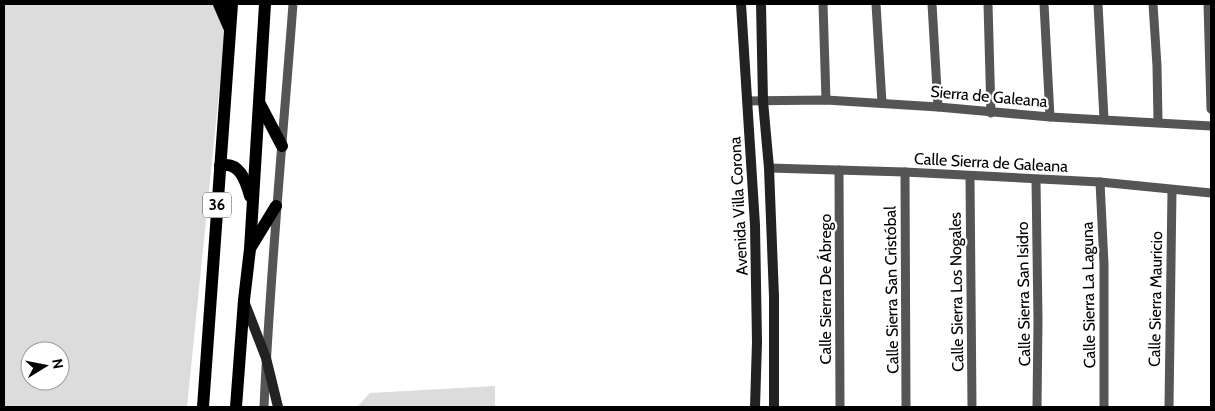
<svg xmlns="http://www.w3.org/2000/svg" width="1215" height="411" viewBox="0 0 1215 411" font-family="Cabin,sans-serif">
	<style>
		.green { fill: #dcdcdc; fill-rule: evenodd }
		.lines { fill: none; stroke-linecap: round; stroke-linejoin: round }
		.street { stroke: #555; stroke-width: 9 }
		.secondary { stroke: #222; stroke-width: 10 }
		.primary { stroke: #000; stroke-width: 12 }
		.labels { text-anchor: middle; stroke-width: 4.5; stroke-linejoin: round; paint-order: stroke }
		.shield { fill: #fff; stroke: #4c4c4c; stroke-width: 1 }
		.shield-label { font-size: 15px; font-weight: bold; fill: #000 }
		.street-label { font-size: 16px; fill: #000; stroke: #fff }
	</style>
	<rect width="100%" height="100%" fill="#fff"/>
	<g class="green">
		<path d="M4 4H228L187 407H4ZM30 351H60V381H30Z"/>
		<path d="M495 386V407H357L370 393Z"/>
	</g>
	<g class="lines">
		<g class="street">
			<path d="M823 4 826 100"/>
			<path d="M876 4 882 103"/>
			<path d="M932 4 938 107"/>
			<path d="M988 4 991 113"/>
			<path d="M1044 4 1050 117"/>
			<path d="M1098 4 1104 119"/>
			<path d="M1153 4 1157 66 1158 122"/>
			<path d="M1208 4 1211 109"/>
			<path d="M747 101 826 100 938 107 1050 117 1211 126"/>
			<path d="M769 168 905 172 1100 182 1211 193"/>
			<path d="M839 170 840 407"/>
			<path d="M905 172 906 407"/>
			<path d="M970 176 972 407"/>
			<path d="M1036 180 1038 320 1037 407"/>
			<path d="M1100 182 1104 264V407"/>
			<path d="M264 407C270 272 283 138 293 4"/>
			<path d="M1169 407 1172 190"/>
		</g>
		<g class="secondary">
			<path d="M741 4 755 225 757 342 755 407"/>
			<path d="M761 4 763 101 769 168 774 297V407"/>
			<path d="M244 301 266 358 278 407"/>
		</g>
		<g class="primary">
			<path d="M219 4 229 27"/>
			<path d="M260 104 282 146"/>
			<path d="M220 166C239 160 246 181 250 196"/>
			<path d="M251 247 276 206"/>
			<path d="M203 407 232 4"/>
			<path d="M236 407 244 300 250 249 265 4"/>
		</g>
	</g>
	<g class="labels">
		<rect class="shield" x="203" y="192.5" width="28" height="25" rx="4"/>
		<g class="shield-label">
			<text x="217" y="210">36</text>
		</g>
		<g class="street-label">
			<text transform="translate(989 96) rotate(5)" y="6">Sierra de Galeana</text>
			<text transform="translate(991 162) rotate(3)" y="6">Calle Sierra de Galeana</text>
			<text transform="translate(738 206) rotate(-93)" y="6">Avenida Villa Corona</text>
			<text transform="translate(825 289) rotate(-90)" y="6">Calle Sierra De Ábrego</text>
			<text transform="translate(891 290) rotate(-91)" y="6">Calle Sierra San Cristóbal</text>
			<text transform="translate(956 292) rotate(-91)" y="6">Calle Sierra Los Nogales</text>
			<text transform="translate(1023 294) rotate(-91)" y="6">Calle Sierra San Isidro</text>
			<text transform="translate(1088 295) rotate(-91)" y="6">Calle Sierra La Laguna</text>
			<text transform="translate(1155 299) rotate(-89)" y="6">Calle Sierra Mauricio</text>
		</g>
	</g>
	<rect width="1215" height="411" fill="none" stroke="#000000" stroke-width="10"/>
	<g transform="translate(45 366) rotate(80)"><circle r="24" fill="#ffffff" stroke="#999999"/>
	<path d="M0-4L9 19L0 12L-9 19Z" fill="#000000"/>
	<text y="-8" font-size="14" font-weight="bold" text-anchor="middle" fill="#000000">N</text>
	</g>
</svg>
